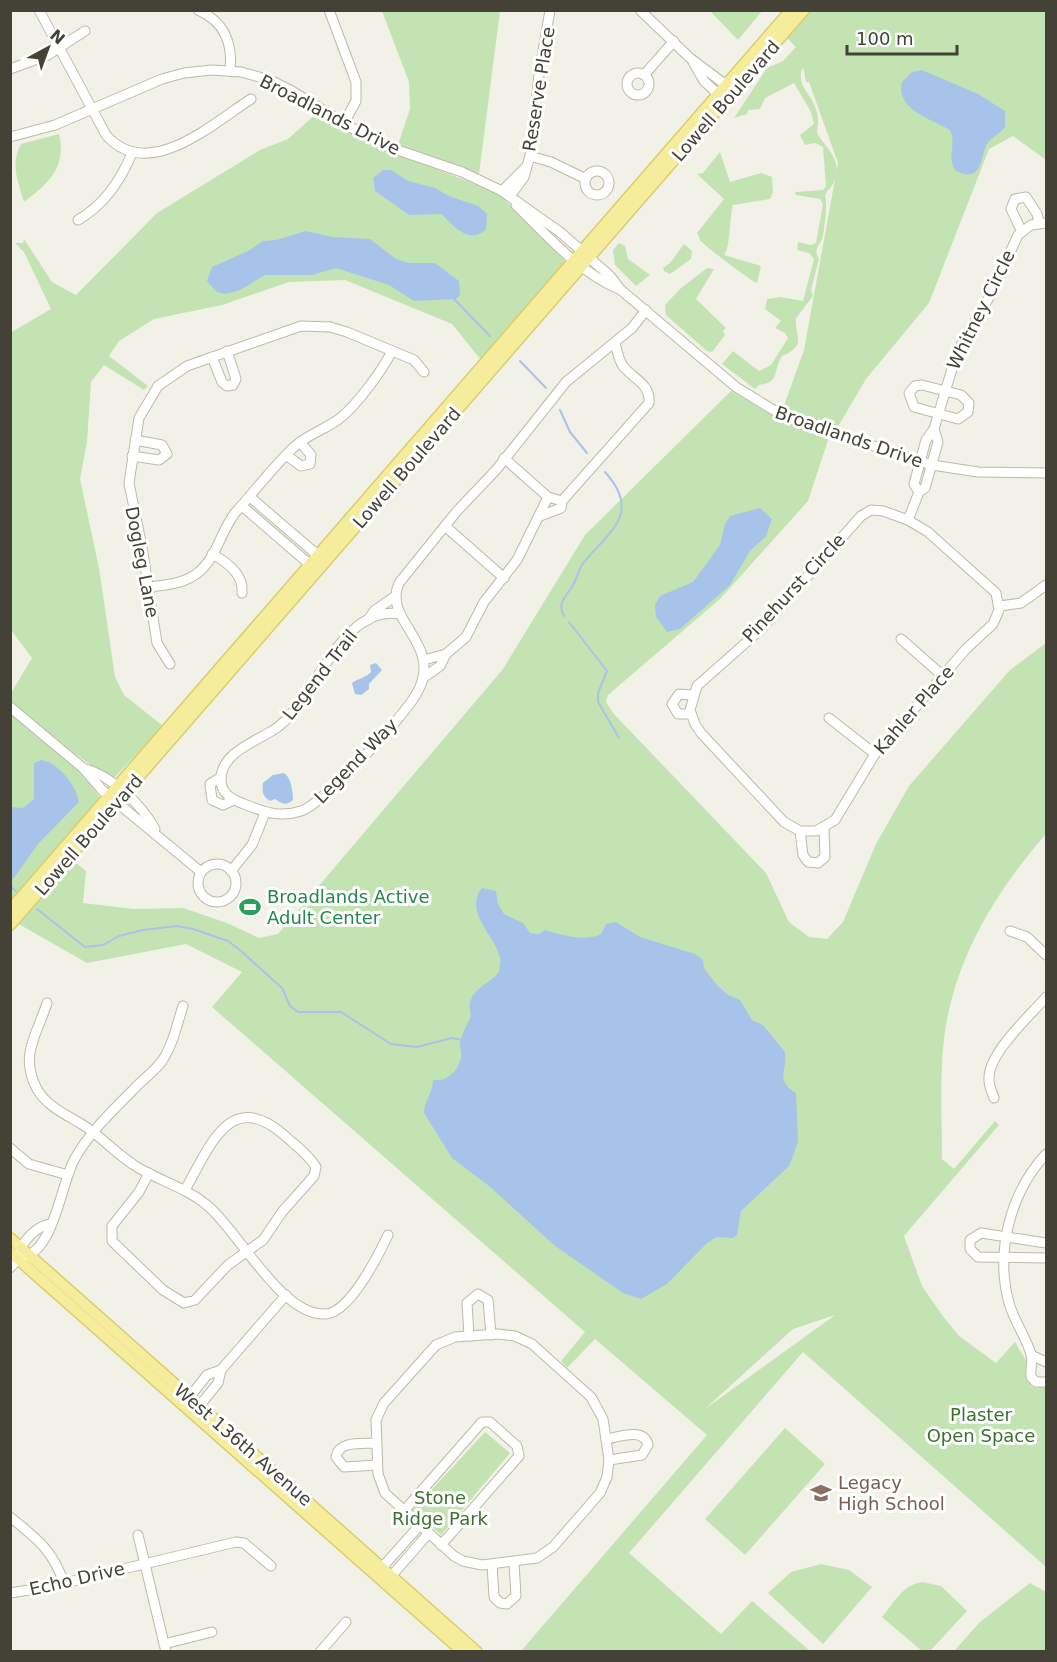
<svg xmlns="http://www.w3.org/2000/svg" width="1057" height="1662" viewBox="0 0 1057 1662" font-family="'DejaVu Sans',sans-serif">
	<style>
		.green { fill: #c4e3b3; fill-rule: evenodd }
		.water { fill: #a8c3ea }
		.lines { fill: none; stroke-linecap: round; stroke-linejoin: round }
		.stream { stroke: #a8c3ea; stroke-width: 2 }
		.minor-casing { stroke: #bdbaaa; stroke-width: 11 }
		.major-casing { stroke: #dacd6d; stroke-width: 13 }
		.minor { stroke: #fff; stroke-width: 9 }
		.major { stroke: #f6ed9c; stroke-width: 10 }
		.labels { text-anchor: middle; stroke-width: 6; stroke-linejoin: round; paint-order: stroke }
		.street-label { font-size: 18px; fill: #444237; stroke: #fff }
		.leisure-label { font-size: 18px; fill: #27864d; stroke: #fff; text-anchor: start }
		.park-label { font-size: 18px; fill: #3b712f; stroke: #fff }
		.education-label { font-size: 18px; fill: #785e54; stroke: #fff; text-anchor: start }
	</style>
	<rect width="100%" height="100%" fill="#f2f1e7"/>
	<g class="green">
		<path d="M382 11H500L479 174 398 145 410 109 409 82Z"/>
		<path d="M710 11H762L738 40Z"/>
		<path d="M809 11H1046V160L1013 136 989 149 929 303 866 379 836 430 782 411 804 350 838 163 809 82H806L803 67C795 85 811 93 816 109 819 118 818 124 817 133 827 150 844 160 833 184 830 189 827 190 825 196 828 202 824 229 823 236 821 245 812 248 819 259L811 290 813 296 796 318C795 339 807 345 782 356 772 372 781 382 759 385L755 389 722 364 733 351 759 371 771 365 788 338 785 333 775 328 781 321 765 309 767 299 781 297 803 301 814 259 809 253 797 250 798 242 811 245 816 243 823 204 820 199 796 195 795 192 823 190 826 186 823 147 815 143 805 145 800 135 814 124 811 112 794 83 765 98 760 109 748 110 747 114 734 118 767 68 783 61 796 47 786 37Z"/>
		<path d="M318 112 377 146 498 193 563 256 565 263 481 360 452 324 345 280 289 282 222 305 154 319 119 341 109 356 148 386 144 390 104 365 91 382 87 442 80 479 99 568 115 677 124 695 163 726 115 777H108L61 744 11 701V693L32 658 11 630 10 333 51 309 24 252 15 243H23L24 239 52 282 76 295 157 213 260 150 288 139Z"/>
		<path d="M59 134C67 167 49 183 24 202 18 181 10 164 21 144Z"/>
		<path d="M720 152 730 182 761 173 772 177 773 192 770 199 733 205C729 218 731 246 724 255L761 266 757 283C751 281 703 245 700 240 699 237 699 235 697 233L724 199 697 174 703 173Z"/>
		<path d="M619 243 625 246 628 259 650 275 636 286 615 265 613 250Z"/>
		<path d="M684 244 692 251 691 259 670 274 664 271 663 268 670 263Z"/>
		<path d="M707 268 714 269 696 299 726 328 723 331 725 335 712 352 707 351 666 315 665 305 680 289Z"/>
		<path d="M731 391 777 418 829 437 808 501 720 599 608 695 606 702 613 713 766 873 789 922 809 937 827 939 843 922 876 844 909 786 1010 670 1046 643V834C993 895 950 966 943 1049 940 1085 942 1123 942 1159L954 1169 995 1121 999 1125 904 1236 922 1286 942 1315 959 1336 996 1363 1015 1342 1027 1362 1026 1376 1032 1387H1046V1567L803 1352 629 1553 721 1634 752 1601 810 1651H521L707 1435 595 1339 567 1368 561 1361 585 1332 212 1007 242 972 186 944 87 963 17 923 74 861 86 871 83 903 134 909 183 908 227 923 259 938 278 934 503 669 585 535ZM835 1315 705 1409 793 1329Z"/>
		<path d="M11 712C29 728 94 779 100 799L11 903Z"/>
		<path d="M785 1428 825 1464 745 1555 705 1519Z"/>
		<path d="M485 1432 510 1453 441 1535 413 1510Z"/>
		<path d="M821 1564 849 1570 872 1587 823 1644 768 1593 791 1572Z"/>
		<path d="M922 1582 941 1586 967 1611 930 1651H922L882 1617C895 1602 901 1586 922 1582Z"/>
		<path d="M1030 1583 1046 1592V1651H954L980 1622Z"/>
	</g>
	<g class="water">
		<path d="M922 70 978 94 1005 111V127C1000 134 991 137 987 144 980 157 983 184 956 171 946 157 957 145 950 130 932 119 895 110 902 82L912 72Z"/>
		<path d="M383 170H391L408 181 435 188 449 196 478 206 487 214 486 229C471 245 453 227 442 214L409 215 375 191 373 178Z"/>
		<path d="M306 231 332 237 370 239 396 259 409 263H435L459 281 460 295 456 299 414 301 389 285 336 268 312 275H265L240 290 226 294 217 292 207 281 212 267 248 251 263 241 276 240Z"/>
		<path d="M760 508 772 519 766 536 750 551 730 585 680 629 667 632 656 617 655 605 660 596 693 582 720 545 725 524 730 516Z"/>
		<path d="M376 663 382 670 369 684V689L361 695 355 694 352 683C359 678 365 678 371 672L370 665Z"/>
		<path d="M41 760C59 763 76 785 79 802L38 844 11 882V807L23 808 34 799V763Z"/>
		<path d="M284 773C291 777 293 792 293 800 286 806 282 804 275 799L270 801C262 796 262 791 263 783L273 775Z"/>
		<path d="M482 888 496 891 498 904 504 914 523 923 530 933 539 934 545 930C561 935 585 942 601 934L606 924 616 922 640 937 695 954 703 960 704 968 716 984 728 995 740 1000 752 1020 763 1025 785 1052C788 1071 774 1079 796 1093L798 1141 793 1156 789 1166 741 1211 737 1235 733 1238 717 1237 707 1243 667 1284 641 1299 623 1293 555 1246 489 1186 452 1158 424 1113C424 1101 433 1093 433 1080 447 1082 458 1071 461 1058 462 1053 460 1048 460 1043 462 1033 467 1025 471 1016 464 990 487 987 499 972 499 968 501 962 500 958 495 935 463 912 482 888Z"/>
	</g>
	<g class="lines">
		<g class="stream">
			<path d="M452 297 490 336"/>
			<path d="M520 361 546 388"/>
			<path d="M560 410 570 432 587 453"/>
			<path d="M564 616C557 604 565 597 572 587 577 579 578 570 584 562 610 531 642 513 605 472"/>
			<path d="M569 622 607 671 598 693V702L619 738"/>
			<path d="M10 886 16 891"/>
			<path d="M37 909 85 947 103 945 119 936 143 930 177 926 193 929 228 941 241 951 282 988 290 1006 298 1012H341L391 1044 417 1047 452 1038 462 1040"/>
		</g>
		<defs>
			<g id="minor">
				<path d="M39 10 106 135C148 183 212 124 251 99"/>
				<path d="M198 10C225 22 233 43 230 71"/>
				<path d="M329 10 356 82V101L344 123"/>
				<path d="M640 10 690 58 726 85"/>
				<path d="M693 62 704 81 718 94"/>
				<path d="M10 69 48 55 85 31"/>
				<circle cx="638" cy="84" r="11"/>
				<path d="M644 75 674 41"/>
				<path d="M10 137 55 125 162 79 184 73 212 70 241 72 270 80 292 91 357 131 386 146 462 172 502 191 560 232 610 276 621 290 736 387 785 417 932 465 978 472 1046 473"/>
				<path d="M530 156 551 162 586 179"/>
				<circle cx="597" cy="183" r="12"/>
				<path d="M502 191 525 168"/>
				<path d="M510 196 524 177 530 156 539 75 550 10"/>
				<path d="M516 205C547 235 578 272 619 289"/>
				<path d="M78 220C104 205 121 180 132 153"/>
				<path d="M1022 232 1011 209 1015 199 1026 197 1037 214 1039 223"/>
				<path d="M212 357 222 382 227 386 233 385 236 379 227 351"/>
				<path d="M922 385 961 395 969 403 968 412 958 419 914 407 909 393 915 386Z"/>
				<path d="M286 455 301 466 310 464 311 455 300 442"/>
				<path d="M132 456 159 460 167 454 162 445 135 440"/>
				<path d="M504 458 548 497 562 501 649 403C651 384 633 379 623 366 618 359 617 350 615 343"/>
				<path d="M919 492 914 484 926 440 934 429 957 352 991 294 1018 235 1031 225 1046 223"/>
				<path d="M250 497 321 558"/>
				<path d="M242 506 315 569"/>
				<path d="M540 516 561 508 562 501"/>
				<path d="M908 520 919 492 925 488 938 442 934 429"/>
				<path d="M445 526 504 578"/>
				<path d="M212 554C227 562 244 575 242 593"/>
				<path d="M148 587C167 585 185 584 200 571 217 556 221 531 235 513 254 492 272 468 293 448 306 435 324 430 339 419 357 405 382 371 392 351"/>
				<path d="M1000 606 1021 603 1046 585"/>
				<path d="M400 614C339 604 315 703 275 729 257 741 220 753 221 780 221 794 233 800 244 804 264 812 280 818 301 811 323 804 407 714 418 691 443 643 382 621 399 583L457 511 496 470 566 382 632 328 646 310"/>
				<path d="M368 620 374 611 394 597"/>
				<path d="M901 639 943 676"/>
				<path d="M446 654 466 637 484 602 517 560 548 497"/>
				<path d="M170 664 157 643 142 547 129 483 139 418 158 386 187 366 301 326 330 327 347 332 414 360 424 372"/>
				<path d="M423 678 440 666 446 654 424 660"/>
				<path d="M10 707 83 768 103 791 201 872"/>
				<path d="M691 714H678L672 704 679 694 692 695"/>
				<path d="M829 718 875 754"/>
				<path d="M83 768C111 775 142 805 155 829"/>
				<path d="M221 777 210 784 212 800 223 805 234 800"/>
				<path d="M800 831H816L835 820 875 754 966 649 993 624 999 610 996 593 928 532 908 520 883 511 871 510 861 516 759 631 697 686 690 710 695 724 701 733 784 822 800 831 803 855 808 862 818 863 825 857 824 829"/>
				<circle cx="217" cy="883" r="19"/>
				<path d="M231 871 252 845 265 813"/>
				<path d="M1010 931 1027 937 1046 955"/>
				<path d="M47 1003C37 1035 19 1055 37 1089 46 1106 67 1115 83 1125 102 1137 117 1155 137 1167 160 1181 187 1188 208 1206 239 1232 282 1317 326 1314 350 1312 378 1256 388 1235"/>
				<path d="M994 1098C992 1092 989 1086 989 1080 987 1054 1030 1016 1046 997"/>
				<path d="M10 1148 29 1164 68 1175"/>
				<path d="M1046 1154C1010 1193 995 1252 1009 1303 1014 1321 1026 1337 1031 1354 1033 1361 1030 1370 1031 1377L1036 1382H1046"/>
				<path d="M149 1173 139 1192 112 1226V1241L163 1290 184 1303 195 1300 228 1265 263 1240 282 1212 314 1176 316 1167C308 1154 295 1145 284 1135 229 1087 209 1149 185 1190"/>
				<path d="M1046 1243 981 1233 970 1240V1249L978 1257 1046 1258"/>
				<path d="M19 1254C22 1241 37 1226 50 1224"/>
				<path d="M24 1257C54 1249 61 1185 74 1160 88 1134 112 1111 133 1090 142 1080 154 1072 162 1061 173 1045 177 1024 183 1006"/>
				<path d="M10 1268 18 1259"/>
				<path d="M498 1334 515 1336 532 1344 591 1397 603 1419 609 1460 607 1477 600 1493 553 1547 537 1558 482 1565 463 1561 454 1556 385 1493 378 1474 376 1420 384 1403 436 1345 455 1337Z"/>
				<path d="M469 1336 467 1303 478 1294 488 1300 491 1335"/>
				<path d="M1031 1355 1046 1362"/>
				<path d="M185 1403 207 1375 221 1370 286 1295"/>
				<path d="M195 1411 218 1383 221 1370"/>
				<path d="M606 1439C619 1437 644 1427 648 1445L642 1455 609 1460"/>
				<path d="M376 1443C362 1444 339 1440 336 1457L344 1467 377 1465"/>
				<path d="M403 1512 482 1422H490L517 1446 519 1456 441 1545"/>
				<path d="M10 1517C37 1539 52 1549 64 1583"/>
				<path d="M138 1535 166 1652"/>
				<path d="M492 1564 494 1597 500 1603 507 1604 516 1596 514 1562"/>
				<path d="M379 1571 419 1526"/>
				<path d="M387 1581 428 1534"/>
				<path d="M10 1593 48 1587 236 1542 244 1543 271 1566"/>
				<path d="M164 1644 212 1632"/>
				<path d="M320 1652 346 1622"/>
			</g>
			<g id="major">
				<path d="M10 910 791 10"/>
				<path d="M10 925 804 10"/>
				<path d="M10 1238 477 1652"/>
				<path d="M10 1252 463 1652"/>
			</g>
		</defs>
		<use href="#minor" class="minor-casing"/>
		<use href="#major" class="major-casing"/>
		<use href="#minor" class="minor"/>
		<use href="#major" class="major"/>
	</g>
	<defs>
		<symbol id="stadium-bare" viewBox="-9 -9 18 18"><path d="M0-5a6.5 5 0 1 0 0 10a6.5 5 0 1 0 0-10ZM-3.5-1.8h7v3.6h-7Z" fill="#2e9e5b" stroke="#fff" stroke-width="2.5" paint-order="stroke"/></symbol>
		<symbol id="school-bare" viewBox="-9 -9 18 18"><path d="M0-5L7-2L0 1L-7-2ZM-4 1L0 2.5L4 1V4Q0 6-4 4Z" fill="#8d6e63" stroke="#fff" stroke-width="2.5" paint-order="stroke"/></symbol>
	</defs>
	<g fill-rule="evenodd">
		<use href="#stadium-bare" x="235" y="892" width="30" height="30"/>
		<use href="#school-bare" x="806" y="1478" width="30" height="30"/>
	</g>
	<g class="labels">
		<g class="street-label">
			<text transform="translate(539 89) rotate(-81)" y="6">Reserve Place</text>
			<text transform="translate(726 101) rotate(-49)" y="6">Lowell Boulevard</text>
			<text transform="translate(330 115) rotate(27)" y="6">Broadlands Drive</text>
			<text transform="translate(981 310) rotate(-64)" y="6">Whitney Circle</text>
			<text transform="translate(849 437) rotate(19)" y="6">Broadlands Drive</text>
			<text transform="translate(407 468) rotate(-49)" y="6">Lowell Boulevard</text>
			<text transform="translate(142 562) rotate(79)" y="6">Dogleg Lane</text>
			<text transform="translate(794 588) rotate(-47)" y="6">Pinehurst Circle</text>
			<text transform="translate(320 675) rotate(-52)" y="6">Legend Trail</text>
			<text transform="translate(914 710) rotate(-49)" y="6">Kahler Place</text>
			<text transform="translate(356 761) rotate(-46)" y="6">Legend Way</text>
			<text transform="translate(89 835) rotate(-49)" y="6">Lowell Boulevard</text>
			<text transform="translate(243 1445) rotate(41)" y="6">West 136th Avenue</text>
			<text transform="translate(77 1579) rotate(-13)" y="6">Echo Drive</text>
		</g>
		<g class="leisure-label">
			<text x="267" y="903">Broadlands Active<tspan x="267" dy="21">Adult Center</tspan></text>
		</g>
		<g class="park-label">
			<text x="981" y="1421">Plaster<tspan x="981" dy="21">Open Space</tspan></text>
			<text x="440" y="1504">Stone<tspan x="440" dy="21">Ridge Park</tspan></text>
		</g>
		<g class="education-label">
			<text x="838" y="1489">Legacy<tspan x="838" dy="21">High School</tspan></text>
		</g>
	</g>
	<rect width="1057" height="1662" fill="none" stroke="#444237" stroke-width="24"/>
	<g transform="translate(48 48) rotate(41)" stroke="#ffffff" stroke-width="4.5" paint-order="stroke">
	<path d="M0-4.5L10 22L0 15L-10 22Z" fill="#444237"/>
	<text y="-9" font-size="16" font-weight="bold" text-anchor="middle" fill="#444237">N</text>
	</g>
	<path d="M847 45v9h110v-9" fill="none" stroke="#444237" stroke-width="3"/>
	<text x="856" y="45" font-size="18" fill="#444237" stroke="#ffffff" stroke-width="4.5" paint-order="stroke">100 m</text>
</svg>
